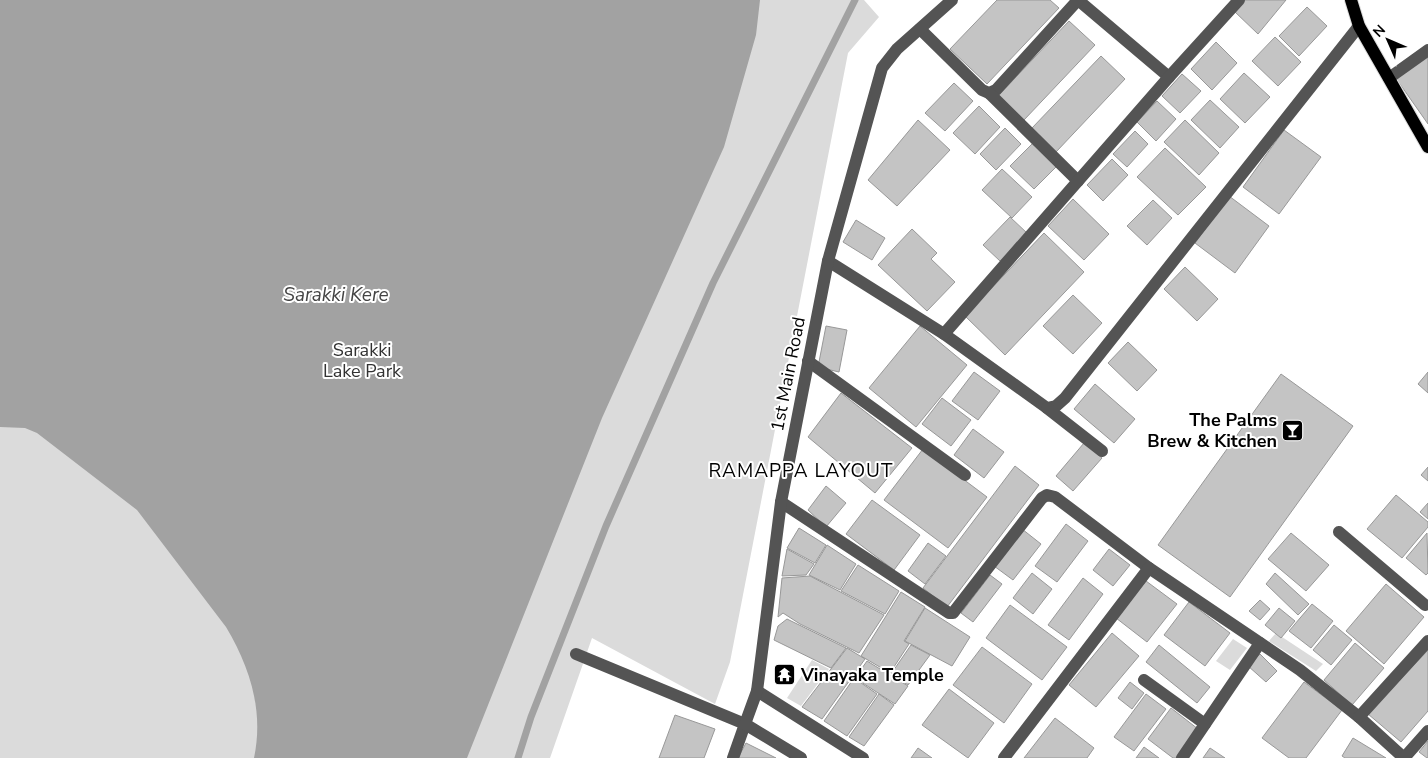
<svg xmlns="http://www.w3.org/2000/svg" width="1428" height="758" viewBox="0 0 1428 758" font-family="'Nunito Sans',sans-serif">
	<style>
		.green { fill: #dbdbdb }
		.water { fill: #a2a2a2 }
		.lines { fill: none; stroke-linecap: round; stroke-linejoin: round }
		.stream { stroke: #a2a2a2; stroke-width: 7 }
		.building { fill: #c4c4c4; stroke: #989898 }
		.major-casing { stroke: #dbdbdb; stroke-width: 14 }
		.minor { stroke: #545454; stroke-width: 12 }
		.major { stroke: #000; stroke-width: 12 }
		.labels { text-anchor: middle; stroke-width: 4; stroke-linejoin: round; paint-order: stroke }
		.park-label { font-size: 18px; fill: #323232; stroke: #fff }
		.street-label { font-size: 18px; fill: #000; stroke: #fff }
		.poi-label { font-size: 18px; font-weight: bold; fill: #000; stroke: #fff; text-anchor: end }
		.water-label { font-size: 19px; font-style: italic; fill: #434343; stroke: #fff }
		.neighbourhood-label { font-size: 19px; letter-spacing: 1px; fill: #000; stroke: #fff }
	</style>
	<rect width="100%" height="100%" fill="#fff"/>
	<g class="green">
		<path d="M0 0H864L879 17 848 53 730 662 715 704 592 638 550 758H0Z"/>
		<path d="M1276 633 1323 664 1316 671 1269 641Z"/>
		<path d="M1233 639 1247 648 1230 670 1216 661Z"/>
		<path d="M812 660 829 669 801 706 787 698Z"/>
	</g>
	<path class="water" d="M0 0H760L756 35 724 147 602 418 467 758H254C264 711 250 667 226 627L137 510 37 433 25 428 0 427Z"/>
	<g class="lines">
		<path class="stream" d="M518 758 531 717 606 526 713 283 855 0"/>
	</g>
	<g class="building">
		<path d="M997 0H1050L1059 8 987 84 950 49Z"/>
		<path d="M1244 0H1286L1258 34 1234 11Z"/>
		<path d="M1307 7 1327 26 1299 56 1279 36Z"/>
		<path d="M1069 21 1095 45 1024 120 998 96Z"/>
		<path d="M1275 37 1301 62 1278 86 1252 61Z"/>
		<path d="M1216 42 1237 63 1212 90 1191 69Z"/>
		<path d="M1428 54V124L1395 77Z"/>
		<path d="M1101 56 1125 79 1056 152 1032 128Z"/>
		<path d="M1244 73 1270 97 1245 123 1220 99Z"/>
		<path d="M1182 74 1201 91 1180 113 1162 96Z"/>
		<path d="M954 83 973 101 945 131 925 113Z"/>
		<path d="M1210 100 1239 127 1220 148 1191 120Z"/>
		<path d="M1157 101 1176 119 1156 141 1137 122Z"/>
		<path d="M979 106 1000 127 975 154 953 133Z"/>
		<path d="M918 120 950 150 897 206 868 180Z"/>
		<path d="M1185 120 1219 153 1199 175 1164 142Z"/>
		<path d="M1005 128 1021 144 996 170 980 154Z"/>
		<path d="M1284 130 1321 157 1279 214 1243 187Z"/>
		<path d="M1135 131 1148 144 1127 167 1113 154Z"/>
		<path d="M1033 143 1057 166 1034 189 1010 166Z"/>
		<path d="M1165 148 1206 187 1178 215 1137 177Z"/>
		<path d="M1112 159 1128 175 1103 201 1087 185Z"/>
		<path d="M1002 169 1032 197 1012 218 982 190Z"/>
		<path d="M1229 196 1269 226 1235 273 1195 243Z"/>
		<path d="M1073 199 1109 234 1084 260 1048 226Z"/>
		<path d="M1153 200 1172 218 1147 245 1127 226Z"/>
		<path d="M1010 217 1027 233 1000 261 983 245Z"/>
		<path d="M856 220 885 238 872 260 843 242Z"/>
		<path d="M912 229 937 253 931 259 955 282 927 311 878 265Z"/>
		<path d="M1044 233 1084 272 1005 355 965 316Z"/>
		<path d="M1185 267 1218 299 1197 321 1164 289Z"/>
		<path d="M1073 295 1102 323 1073 354 1043 326Z"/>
		<path d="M826 326 847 330 839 372 818 367Z"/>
		<path d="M920 326 967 365 916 427 869 388Z"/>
		<path d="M1128 342 1157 370 1137 391 1108 363Z"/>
		<path d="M974 372 1000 391 978 420 952 401Z"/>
		<path d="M1428 372V393L1418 384Z"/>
		<path d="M1281 374 1353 426 1230 597 1158 545Z"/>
		<path d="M1095 384 1135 419 1114 443 1074 409Z"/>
		<path d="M841 393 912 448 875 493 808 437Z"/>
		<path d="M942 398 971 420 951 446 922 424Z"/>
		<path d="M973 429 1004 452 984 478 954 455Z"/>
		<path d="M1084 443 1102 458 1073 491 1056 476Z"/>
		<path d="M923 449 987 497 948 548 884 500Z"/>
		<path d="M1015 466 1039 485 947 607 923 588Z"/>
		<path d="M1428 467V481L1421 475Z"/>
		<path d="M826 486 846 503 826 527 808 510Z"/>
		<path d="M1396 495 1428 522V527L1402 558 1367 529Z"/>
		<path d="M872 500 920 535 894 570 846 534Z"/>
		<path d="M1428 503V519L1420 512Z"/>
		<path d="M1066 524 1088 541 1057 582 1035 566Z"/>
		<path d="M799 528 826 545 815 563 787 548Z"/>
		<path d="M1022 529 1041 544 1013 580 994 566Z"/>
		<path d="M1291 533 1329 565 1306 591 1268 559Z"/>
		<path d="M1427 533 1428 573 1426 575 1406 558Z"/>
		<path d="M928 543 946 556 925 584 908 571Z"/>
		<path d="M827 545 856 564 840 590 809 575Z"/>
		<path d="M787 549 814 564 806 575 782 576Z"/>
		<path d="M1109 549 1130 565 1113 586 1093 570Z"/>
		<path d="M858 565 899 591 885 614 841 591Z"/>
		<path d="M1032 573 1052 589 1033 614 1013 598Z"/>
		<path d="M1275 573 1309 604 1298 615 1266 584Z"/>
		<path d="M990 575 1002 584 973 622 961 613Z"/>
		<path d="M810 576 884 615 859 653 800 624 783 613 778 617 782 578Z"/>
		<path d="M1083 578 1103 594 1069 640 1048 625Z"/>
		<path d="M1146 581 1177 604 1147 642 1116 618Z"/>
		<path d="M1386 584 1424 617 1384 664 1346 631Z"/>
		<path d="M901 592 925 607 904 641 909 644 890 673 861 656Z"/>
		<path d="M1260 600 1270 609 1260 620 1249 611Z"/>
		<path d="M1189 602 1230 633 1205 666 1164 635Z"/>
		<path d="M1312 604 1333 621 1311 648 1289 631Z"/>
		<path d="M1010 605 1067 647 1042 680 986 638Z"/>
		<path d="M925 608 970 637 952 666 905 641Z"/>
		<path d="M1279 608 1295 621 1281 638 1265 625Z"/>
		<path d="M787 619 846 648 831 668 774 640 778 626Z"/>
		<path d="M1334 625 1352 640 1331 665 1313 650Z"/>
		<path d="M1112 633 1139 656 1096 707 1069 685Z"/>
		<path d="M1355 643 1384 668 1352 705 1324 680Z"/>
		<path d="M911 645 930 655 908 685 891 674Z"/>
		<path d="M1159 645 1210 687 1197 703 1146 662Z"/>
		<path d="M982 647 1032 684 1004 723 953 685Z"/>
		<path d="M847 648 865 659 822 719 802 707Z"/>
		<path d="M1428 650V711L1401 742 1368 714Z"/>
		<path d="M1260 654 1277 671 1266 682 1248 666Z"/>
		<path d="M867 661 908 686 895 704 855 678Z"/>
		<path d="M854 678 877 694 847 736 824 721Z"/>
		<path d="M1130 682 1144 693 1132 709 1118 698Z"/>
		<path d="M1304 682 1342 710 1306 758H1289L1262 738Z"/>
		<path d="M949 689 994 723 968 758 922 725Z"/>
		<path d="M879 694 894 705 864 746 849 737Z"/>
		<path d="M1146 694 1166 709 1134 751 1114 737Z"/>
		<path d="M1171 708 1198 729 1176 758H1173L1148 739Z"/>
		<path d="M675 715 715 729 704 758H659Z"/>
		<path d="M1055 718 1094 748 1087 758H1024Z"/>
		<path d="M1353 738 1386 758H1345L1342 756Z"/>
		<path d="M1428 741V758H1427L1419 752Z"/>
		<path d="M746 743 776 758H738Z"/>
		<path d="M1144 747 1159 758H1136Z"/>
		<path d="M918 748 932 758H911Z"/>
		<path d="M1210 748 1225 758H1203Z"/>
	</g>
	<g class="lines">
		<defs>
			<path id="major" d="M1351 0 1359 26 1428 147"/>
		</defs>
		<use href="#major" class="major-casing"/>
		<g class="minor">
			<path d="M1078 0 1169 77"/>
			<path d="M920 29 982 90 989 93 996 90 1078 0"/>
			<path d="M1389 78 1428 50"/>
			<path d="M989 93 1078 181"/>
			<path d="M828 261 944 334 1047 408 1056 406 1065 398 1359 26"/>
			<path d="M944 334 1169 77 1239 0"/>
			<path d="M808 361 965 475"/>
			<path d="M1047 408 1102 451"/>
			<path d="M781 502 949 613H953L1042 498 1047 495 1055 497 1149 568 1300 670 1359 717 1404 758"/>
			<path d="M1339 532 1425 605"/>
			<path d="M576 654 745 724 733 758"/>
			<path d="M1144 680 1205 724"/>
			<path d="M757 691 863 758"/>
			<path d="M1359 717 1428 641"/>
			<path d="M801 758 745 724 757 691 781 502 828 261 882 68 897 49 952 0"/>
			<path d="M1004 758 1149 568"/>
			<path d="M1182 758 1260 643"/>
			<path d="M1404 758 1428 731"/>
		</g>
		<use href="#major" class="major"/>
	</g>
	<defs>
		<symbol id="bar-square" viewBox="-11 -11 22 22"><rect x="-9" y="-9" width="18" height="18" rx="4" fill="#000" stroke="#fff"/><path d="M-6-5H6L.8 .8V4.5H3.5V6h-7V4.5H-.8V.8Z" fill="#fff"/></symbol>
		<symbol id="temple-square" viewBox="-11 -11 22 22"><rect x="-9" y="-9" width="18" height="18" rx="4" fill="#000" stroke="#fff"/><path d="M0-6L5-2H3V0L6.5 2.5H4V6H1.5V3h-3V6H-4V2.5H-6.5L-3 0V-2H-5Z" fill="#fff"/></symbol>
	</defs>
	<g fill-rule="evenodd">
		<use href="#bar-square" x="1280" y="418" width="25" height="25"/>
		<use href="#temple-square" x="772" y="662" width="25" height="25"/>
	</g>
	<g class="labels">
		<g class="park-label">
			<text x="362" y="356">Sarakki<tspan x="362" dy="21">Lake Park</tspan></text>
		</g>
		<g class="street-label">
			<text transform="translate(788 374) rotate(-79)" y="6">1st Main Road</text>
		</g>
		<g class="poi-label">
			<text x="1277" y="426">The Palms<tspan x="1277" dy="21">Brew &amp; Kitchen</tspan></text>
			<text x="801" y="681" text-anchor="start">Vinayaka Temple</text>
		</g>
		<g class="water-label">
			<text x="336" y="301">Sarakki Kere</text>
		</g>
		<g class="neighbourhood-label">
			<text x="801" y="477">RAMAPPA LAYOUT</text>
		</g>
	</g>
	<g transform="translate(1388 40) rotate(315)" stroke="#ffffff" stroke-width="4" paint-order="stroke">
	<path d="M0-4L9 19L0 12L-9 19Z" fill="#000000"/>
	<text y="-8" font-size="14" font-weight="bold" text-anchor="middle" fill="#000000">N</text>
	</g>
</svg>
